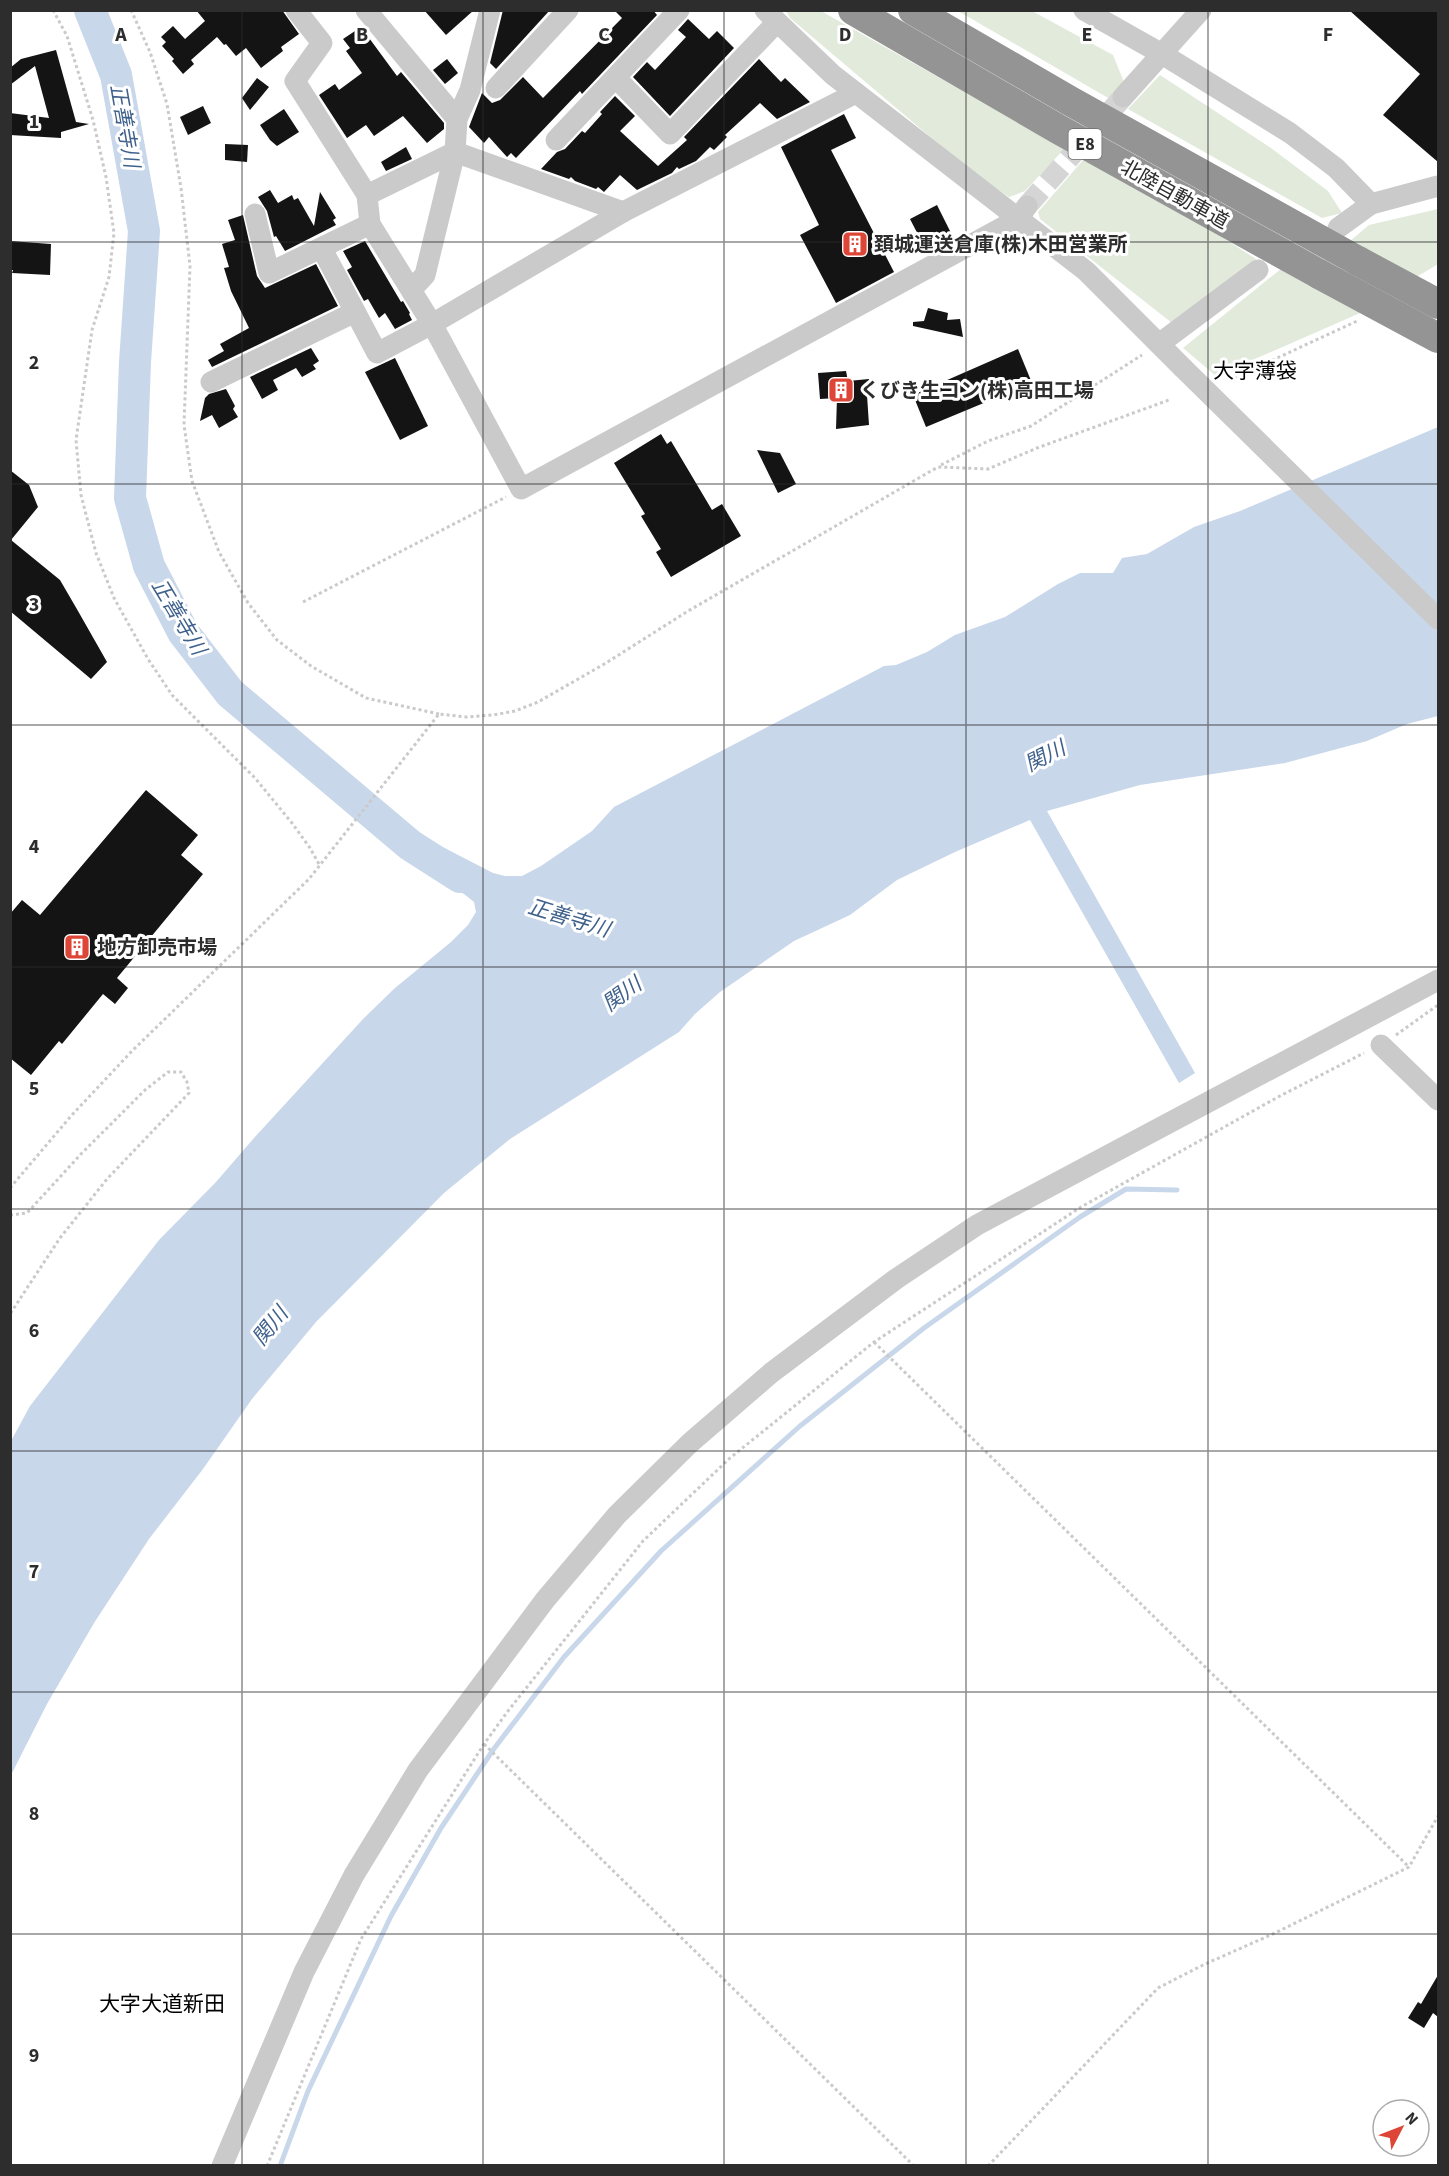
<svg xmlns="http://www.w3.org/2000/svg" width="1449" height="2176" viewBox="0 0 1449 2176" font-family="'Source Sans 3','Noto Sans JP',sans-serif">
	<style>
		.green { fill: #e1eadb }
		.water { fill: #c8d7ea }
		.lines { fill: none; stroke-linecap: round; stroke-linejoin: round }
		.stream { stroke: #c8d7ea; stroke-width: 5 }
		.river { stroke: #c8d7ea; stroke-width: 32 }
		.building { fill: #141414 }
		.minor-tunnel { stroke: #d5d5d5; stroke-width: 21; stroke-dasharray: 21 10; stroke-linecap: butt }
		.path { stroke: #cacaca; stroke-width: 3; stroke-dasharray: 3 3; stroke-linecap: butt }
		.minor { stroke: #cacaca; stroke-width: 21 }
		.highway { stroke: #949494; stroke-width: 30 }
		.minor-bridge { stroke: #cacaca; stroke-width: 21 }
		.highway-bridge { stroke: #949494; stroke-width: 30 }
		.grid { fill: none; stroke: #2d2d2d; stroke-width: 1.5; stroke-opacity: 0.55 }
		.labels { text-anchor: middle; stroke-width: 6; stroke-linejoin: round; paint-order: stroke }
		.shield { fill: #fff; stroke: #6c6c6c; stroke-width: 1.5 }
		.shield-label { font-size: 18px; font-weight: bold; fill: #2d2d2d }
		.street-label { font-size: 20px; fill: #2d2d2d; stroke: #fff }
		.poi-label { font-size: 20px; font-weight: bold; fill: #2d2d2d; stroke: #fff; text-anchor: start }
		.water-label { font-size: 21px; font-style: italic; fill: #3f618c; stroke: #fff }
		.neighbourhood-label { font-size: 21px; fill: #000; stroke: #fff }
		.grid-label { font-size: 20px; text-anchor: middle; font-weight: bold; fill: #2d2d2d; stroke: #fff; stroke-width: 6; stroke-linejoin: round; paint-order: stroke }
	</style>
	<rect width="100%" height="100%" fill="#fff"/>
	<g class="green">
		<path d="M786 11H821L1018 122 1067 146 1025 191 1009 197 974 174 790 18Z"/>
		<path d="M958 11H1032L1113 55 1124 82 1110 99Z"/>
		<path d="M1160 75 1271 148 1328 191 1342 213 1322 218 1128 109Z"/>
		<path d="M1084 159 1178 209 1256 259 1172 323 1040 219 1038 212Z"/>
		<path d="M1438 209V264L1410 281 1349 242 1369 225Z"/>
		<path d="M1287 264 1367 310 1216 376 1183 348Z"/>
	</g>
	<path class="water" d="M1438 427V716L1407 724 1367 741 1285 763 1140 785 1047 811 1195 1073 1179 1083 1030 820 955 852 897 880 850 915 794 941 720 992 695 1014 679 1032 510 1139 444 1193 316 1322 252 1399 203 1469 149 1539 94 1623 47 1704 11 1775V1441L30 1406 159 1240 216 1182 254 1138 364 1018 395 988 451 942 468 925 476 912 474 902 464 894 416 867 431 841 493 873 505 876H522L541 866 592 831 614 807 884 666 896 665 927 652 955 635 1005 617 1058 584 1080 573H1113L1122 558 1147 554 1194 527 1240 511Z"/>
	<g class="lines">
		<path class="stream" d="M280 2166 308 2091 391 1916 441 1828 493 1750 564 1657 661 1551 800 1426 924 1328 1080 1217 1126 1189 1177 1190"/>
		<path class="river" d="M90 10 116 75 144 231 135 362 130 498 149 566 183 632 230 693 410 845 460 877"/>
	</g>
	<g class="building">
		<path d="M196 10H282L299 34 281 47 283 51 261 68 246 48 236 56 226 44 224 45 217 37 191 60 194 64 183 74 172 61 174 59 162 46 166 42 161 37 173 26 185 39 205 21Z"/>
		<path d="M424 10H474L446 35Z"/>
		<path d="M503 10H550L496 69 490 63Z"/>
		<path d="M614 10H653L657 15 582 94 580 91 516 158 511 153 507 157 489 137 484 143 469 127 482 93 492 103 500 100 523 77 543 98 622 18Z"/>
		<path d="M1349 10H1438V162L1383 115 1420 74Z"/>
		<path d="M688 19 709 39 717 31 734 48 670 116 633 77 647 62 655 70 686 37 678 30Z"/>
		<path d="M361 27 397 76 401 72 444 123V129L427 143 403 116 374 136 366 125 347 138 319 95 335 84 339 90 362 73 346 51 350 48 343 39Z"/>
		<path d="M56 50 76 122 89 124 61 132V138L10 135V113L49 118 35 66 10 85V68L21 59Z"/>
		<path d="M447 59 458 73 445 84 433 70Z"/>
		<path d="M759 59 781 82 785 78 810 102 777 119 760 103 725 135 727 137 714 150 710 147 696 161 679 169 677 167 672 173 637 190 620 175 604 192 598 187 596 189 575 181 571 177 569 179 541 169 557 152 565 149 582 131 585 133 602 114 600 112 615 96 635 116 620 131 658 166 687 140 684 137Z"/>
		<path d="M257 78 269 87 250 110 242 98Z"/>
		<path d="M203 106 211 123 188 135 180 117Z"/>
		<path d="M284 109 299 132 277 146 270 140 260 125Z"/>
		<path d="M844 114 856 138 831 150 894 272 836 303 800 235 819 225 781 147Z"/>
		<path d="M225 144 248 145 247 162 225 160Z"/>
		<path d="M406 147 412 159 386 171 381 162Z"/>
		<path d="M270 190 278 203 292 195 294 200 298 198 314 226 320 192 336 218 333 220 336 225 285 251 276 236 274 237 267 211 258 197Z"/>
		<path d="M937 205 954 239 928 254 910 219Z"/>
		<path d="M243 215 257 276 265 288 316 264 338 306 212 367 208 360 224 351 220 344 249 328 231 291 224 268 229 267 222 244 235 240 228 220Z"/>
		<path d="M10 241 51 244 50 275 12 273 13 270H10Z"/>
		<path d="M365 241 401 302 403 301 410 313 409 314 412 320 395 329 385 313 379 318 368 299 364 301 347 270 352 267 343 251Z"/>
		<path d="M928 308 948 313 947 320 960 319 963 337 913 326V322L924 321Z"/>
		<path d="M311 348 319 361 313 365 316 369 302 377 296 368 273 380 278 390 262 399 250 377Z"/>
		<path d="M1018 349 1032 383 926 427 913 395Z"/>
		<path d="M395 358 428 426 400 440 365 372Z"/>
		<path d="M846 371 848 381 869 379 871 394 867 395 869 425 836 429 837 398 820 399 818 373Z"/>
		<path d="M226 389 235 406 233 409 238 417 219 428 212 415 200 421 205 398 209 394Z"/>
		<path d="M661 434 667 444 671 441 712 510 722 504 741 536 671 577 656 552 661 549 641 516 645 514 614 463Z"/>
		<path d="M757 450 780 453 796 484 778 493Z"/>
		<path d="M10 470 29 485 38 507 11 540 60 580 78 611 107 662 91 679 10 611Z"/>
		<path d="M146 790 198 835 181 855 203 874 117 978 128 988 115 1004 103 994 62 1044 59 1041 31 1075 10 1058V914L22 900 40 915Z"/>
		<path d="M1438 1975V2017L1433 2013 1424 2028 1408 2018 1418 2002 1421 2004Z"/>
	</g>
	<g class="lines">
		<path class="minor-tunnel" d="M1027 206 1123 97"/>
		<g class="path">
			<path d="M53 10 67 36 93 120 106 177 114 233 109 277 92 330 76 440 81 495 96 553 114 598 148 659 172 695 255 778 292 823 310 848 320 866"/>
			<path d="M131 10 150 52 167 104 181 188 190 266 184 425 192 481 219 552 248 603 277 640 311 666 366 698 439 714"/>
			<path d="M1234 378 1357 321"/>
			<path d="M941 465 988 441 1031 426 1142 355"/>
			<path d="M303 602 506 497"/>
			<path d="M1396 1035 1438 1005"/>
			<path d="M10 1188 71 1116 132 1051 309 879 439 714 466 717 493 715 515 711 538 702 606 663 688 611 938 467 988 469 1037 448 1169 400"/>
			<path d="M10 1215 27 1213 81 1154 145 1090 168 1072H181L187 1082 189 1093 107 1179 60 1238 10 1314"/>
			<path d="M874 1342 1409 1867"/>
			<path d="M484 1744 914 2166"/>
			<path d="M267 2166 361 1939 484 1744 508 1711 643 1541 730 1458 874 1342 1081 1207 1278 1097 1364 1053"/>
			<path d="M988 2166 1158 1988 1203 1965 1275 1933 1409 1867 1438 1816"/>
		</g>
		<g class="minor">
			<path d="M296 10 322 43 295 81 367 195"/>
			<path d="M366 10 457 119"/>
			<path d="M490 10 470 90 457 119 455 152 367 195 370 224 432 324 521 489 1018 219 1027 206"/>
			<path d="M765 10 833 75 1086 271 1183 368"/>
			<path d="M1084 10 1162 54 1290 133 1336 168 1371 204 1438 186"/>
			<path d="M616 78 670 134 777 22"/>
			<path d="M496 88 568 10"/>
			<path d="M1123 97 1201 10"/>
			<path d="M556 140 679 10"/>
			<path d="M255 214 269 273 370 224"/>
			<path d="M1338 228 1371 204"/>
			<path d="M322 249 377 353 432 324 623 212 856 93"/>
			<path d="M412 289 425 275 455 152 623 212"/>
			<path d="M1159 344 1258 270"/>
			<path d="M211 382 355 312"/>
			<path d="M1381 1045 1438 1100"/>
			<path d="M222 2166 304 1972 354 1875 418 1770 545 1600 617 1515 690 1443 771 1373 896 1279 977 1225 1438 980"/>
		</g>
		<g class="highway">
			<path d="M853 10 1058 129 1319 274"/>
			<path d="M913 10 1070 101 1358 261"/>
		</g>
		<path class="minor-bridge" d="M1183 368 1438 619"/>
		<g class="highway-bridge">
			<path d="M1358 261 1438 304"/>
			<path d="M1319 274 1438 338"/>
		</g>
	</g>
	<path class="grid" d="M242 10V2166M483 10V2166M724 10V2166M966 10V2166M1208 10V2166M10 242H1438M10 484H1438M10 725H1438M10 967H1438M10 1209H1438M10 1451H1438M10 1692H1438M10 1934H1438"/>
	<defs>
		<symbol id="building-square" viewBox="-11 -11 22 22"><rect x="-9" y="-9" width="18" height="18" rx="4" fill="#dd4536" stroke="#fff"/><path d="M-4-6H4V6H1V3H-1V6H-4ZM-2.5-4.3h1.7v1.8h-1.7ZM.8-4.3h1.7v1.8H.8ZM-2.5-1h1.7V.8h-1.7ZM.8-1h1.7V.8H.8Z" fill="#fff"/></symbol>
	</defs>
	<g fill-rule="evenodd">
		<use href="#building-square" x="840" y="229" width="30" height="30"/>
		<use href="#building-square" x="826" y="375" width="30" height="30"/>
		<use href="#building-square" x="62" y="932" width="30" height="30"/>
	</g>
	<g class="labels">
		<rect class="shield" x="1068.5" y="129" width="33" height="30" rx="4.5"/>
		<g class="shield-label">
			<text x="1085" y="150">E8</text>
		</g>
		<g class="street-label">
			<text transform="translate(1175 194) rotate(29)" y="7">北陸自動車道</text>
		</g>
		<g class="poi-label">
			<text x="874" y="251">頚城運送倉庫(株)木田営業所</text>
			<text x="860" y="397">くびき生コン(株)高田工場</text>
			<text x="97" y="954">地方卸売市場</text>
		</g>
		<g class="water-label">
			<text transform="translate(125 126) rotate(80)" y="7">正善寺川</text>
			<text transform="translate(179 617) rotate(59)" y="7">正善寺川</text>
			<text transform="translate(1045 756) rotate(-27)" y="7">関川</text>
			<text transform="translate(569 918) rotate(17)" y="7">正善寺川</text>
			<text transform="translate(622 994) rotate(-36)" y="7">関川</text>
			<text transform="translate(270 1326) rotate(-51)" y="7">関川</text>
		</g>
		<g class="neighbourhood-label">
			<text x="1255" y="378">大字薄袋</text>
			<text x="162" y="2011">大字大道新田</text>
		</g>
	</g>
	<g class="grid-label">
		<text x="121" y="41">A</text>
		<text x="362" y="41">B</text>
		<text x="604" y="41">C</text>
		<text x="845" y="41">D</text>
		<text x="1087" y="41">E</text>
		<text x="1328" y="41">F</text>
		<text x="34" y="128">1</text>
		<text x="34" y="369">2</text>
		<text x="34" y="611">3</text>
		<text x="34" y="853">4</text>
		<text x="34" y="1095">5</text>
		<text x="34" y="1337">6</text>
		<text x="34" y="1578">7</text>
		<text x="34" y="1820">8</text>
		<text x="34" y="2062">9</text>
	</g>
	<rect width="1449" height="2176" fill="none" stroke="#2d2d2d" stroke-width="24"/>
	<g transform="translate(1401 2128) rotate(48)"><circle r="28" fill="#ffffff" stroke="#ababab" stroke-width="1.5"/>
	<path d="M0-4.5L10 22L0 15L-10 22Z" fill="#dd4536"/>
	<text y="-9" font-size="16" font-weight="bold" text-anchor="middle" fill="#2d2d2d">N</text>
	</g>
</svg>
